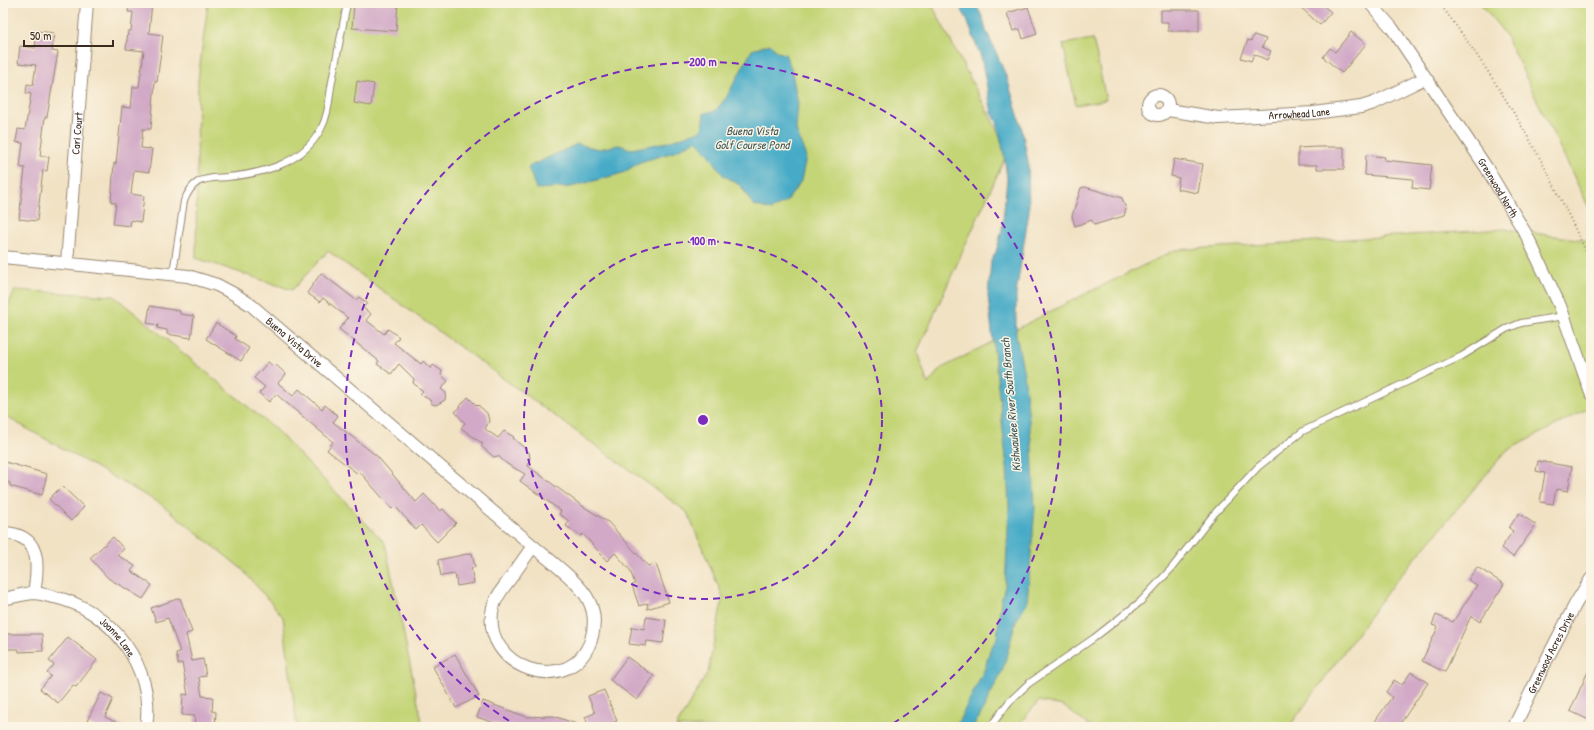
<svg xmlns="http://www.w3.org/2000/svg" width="1594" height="730" viewBox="0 0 1594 730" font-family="'Patrick Hand',sans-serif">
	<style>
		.green { fill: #c4d578; stroke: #80804b }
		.water { fill: #47abc7; stroke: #416a72 }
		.building { fill: #d2aac7 }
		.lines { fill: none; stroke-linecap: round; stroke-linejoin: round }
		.lane-casing { stroke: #968671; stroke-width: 8 }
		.street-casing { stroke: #968671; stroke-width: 14 }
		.path { stroke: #968671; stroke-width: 2; stroke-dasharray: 1 3; stroke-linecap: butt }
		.lane { stroke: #fff; stroke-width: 6 }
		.street { stroke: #fff; stroke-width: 12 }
		.ring { fill: none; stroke: #7b2cbf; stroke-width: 2; stroke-dasharray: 7 5 }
		.labels { text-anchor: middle; stroke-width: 3; stroke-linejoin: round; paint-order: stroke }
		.street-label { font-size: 11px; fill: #3b2a1e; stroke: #fcf5e5 }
		.water-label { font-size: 12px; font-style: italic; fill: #3f5759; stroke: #fcf5e5 }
		.centre { fill: #7b2cbf; stroke: #fcf5e5; stroke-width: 2 }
		.ring-label { font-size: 12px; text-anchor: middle; font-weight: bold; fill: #7b2cbf; stroke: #fcf5e5; stroke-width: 3; stroke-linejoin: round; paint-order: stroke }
	</style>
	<rect width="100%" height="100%" fill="#fcf5e5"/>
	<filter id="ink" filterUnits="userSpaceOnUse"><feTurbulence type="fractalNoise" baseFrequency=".025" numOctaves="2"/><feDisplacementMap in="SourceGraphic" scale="8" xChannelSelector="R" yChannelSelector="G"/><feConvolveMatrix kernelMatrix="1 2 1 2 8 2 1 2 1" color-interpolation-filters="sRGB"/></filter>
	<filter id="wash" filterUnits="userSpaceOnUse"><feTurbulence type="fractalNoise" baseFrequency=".012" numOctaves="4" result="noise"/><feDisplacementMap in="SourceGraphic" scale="16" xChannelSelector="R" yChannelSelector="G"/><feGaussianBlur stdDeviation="0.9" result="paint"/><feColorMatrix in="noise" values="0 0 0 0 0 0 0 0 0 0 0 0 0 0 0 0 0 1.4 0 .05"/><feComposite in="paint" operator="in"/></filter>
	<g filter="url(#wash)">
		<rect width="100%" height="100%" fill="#f1e2c4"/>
		<g class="green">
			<path d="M208 3H930L933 7 1008 151 917 352 928 384 940 369 1059 307 1175 250 1505 229 1591 241V407L1506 451 1391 587 1289 727H1091L1063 706 1039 701 1016 727H676L708 672 723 597 687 512 328 251 292 290 196 258 198 80Z"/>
			<path d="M1480 3H1591V212L1505 34Z"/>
			<path d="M1093 39 1106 100 1076 105 1063 44Z"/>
			<path d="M15 290 114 296 275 429 385 543 423 727H297L283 617 242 569 161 504 3 415V318Z"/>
		</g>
		<g class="water">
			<path d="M957 3H975L983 18 985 27 1007 78 1021 125 1028 161 1029 211 1016 294V335L1024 373 1032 448 1035 508 1027 602 1016 621 1003 669 979 718 972 727H954L960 719 985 668 990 650 997 638 1001 601 1005 586 1009 508 1007 467 988 296 991 261 996 252 1002 230 1007 179 1004 155 997 122 992 113 981 57 966 17Z"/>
			<path d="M770 44 777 52 785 54 791 68 798 103 796 130 806 157 801 181 787 201 771 210 753 205 741 186 723 175 709 154 696 140 674 152 640 162 623 173 571 187 536 189 528 167 577 144 599 149 619 145 631 149 668 142 702 130 704 113 715 111 726 98 752 50Z"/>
		</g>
		<g id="blocks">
			<g class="building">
				<path d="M129 3H152L149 33 163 35 157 82 155 81 151 129H143L141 148 152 149 149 172 134 170 131 194 144 196 141 222 131 220 130 226 113 224 116 203 111 202 114 163 116 164 122 107 131 108 133 87H139L144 51 126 49 128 31H131L133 12H128Z"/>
				<path d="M354 3H398L396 31 352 28Z"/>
				<path d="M1296 3H1320L1331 12 1320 25Z"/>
				<path d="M1028 7 1037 34 1023 39 1020 29 1013 31 1007 13Z"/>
				<path d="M1161 10H1199V31H1168V22H1161Z"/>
				<path d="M37 31 54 33 52 51 58 52 47 117H45L40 156 49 157 47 171 43 170 37 221 19 219 25 168 20 167 23 143 16 142 18 129 25 130 31 94 26 93 27 84 33 85 36 65 18 63 20 46 35 48Z"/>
				<path d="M1351 32 1366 44 1342 73 1323 57 1330 48 1335 52Z"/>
				<path d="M1254 35 1266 39 1262 47 1271 51 1267 60 1254 54 1251 61 1241 58 1248 40 1251 41Z"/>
				<path d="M357 81 374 84 371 106 354 103Z"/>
				<path d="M1317 147H1344V169H1317V165H1298V148Z"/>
				<path d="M1366 155 1385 157 1384 160 1432 165 1429 190 1412 188 1413 179 1365 175Z"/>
				<path d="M1174 159 1203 164 1198 193 1177 189 1179 178 1171 176Z"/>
				<path d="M1085 187 1122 198 1126 209 1124 216 1094 225 1092 220 1075 226 1072 216 1081 188Z"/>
				<path d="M321 273 356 300 359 297 367 303 363 308 371 314 366 320 384 334 388 329 399 337 394 343 421 364 423 361 431 369 433 365 442 371 441 375 448 381 441 389 446 393 445 400 436 405 432 404 430 400 420 394 423 391 413 383 414 379 399 364 391 374 377 364 379 361 339 329 348 318 323 298 320 302 307 293Z"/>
				<path d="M150 306 180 311V314L194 316 191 338 167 334V330L157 328 158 325 147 323Z"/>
				<path d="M216 323 236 336 235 339 249 348 241 361 206 339Z"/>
				<path d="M268 362 273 366 275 364 286 374 278 383 293 396 299 389 322 409 325 405 338 416 333 422 377 456 416 502 424 494 440 511 443 509 456 523 437 542 421 525 416 530 395 506 392 509 360 472 358 474 327 450 333 442 276 394 269 402 259 393 265 387 254 378Z"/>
				<path d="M468 397 477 406 478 405 487 413 489 421 485 429 498 438 504 431 514 437 513 438 529 452 530 458 528 466 581 505 608 522 648 566 656 564 669 602 647 609 648 603 639 606 632 585 635 584 630 570 615 553 607 561 583 534 581 536 566 526 569 521 559 514 561 511 520 481 525 474 507 464 498 456 494 457 481 446 483 444 461 428 465 423 455 412Z"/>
				<path d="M1538 461 1572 467 1568 491 1556 489 1553 504 1540 502 1545 473 1536 471Z"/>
				<path d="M5 462 47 474 42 495 10 486V483L3 481V469Z"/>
				<path d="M62 486 84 507 71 521 49 499Z"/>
				<path d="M1519 513 1536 525 1513 557 1501 548 1513 531 1509 528Z"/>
				<path d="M113 537 124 549 117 555 135 566 131 571 152 585 143 599 108 578 90 558Z"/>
				<path d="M472 553 475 567 471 568 474 583 457 586 455 574 441 576 438 560Z"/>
				<path d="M1477 567 1504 584 1480 622 1471 616 1445 672 1422 661 1438 627 1432 625 1436 615 1453 622 1477 585 1468 580Z"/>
				<path d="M180 598 192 632 186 634 192 661 203 659 206 676 199 677 202 696 213 697 212 711 216 712 215 727H194L195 716 182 715 183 694 188 695 182 663 178 664 176 653 180 652 168 618 156 622 151 608Z"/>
				<path d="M646 617 666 620 663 643 647 641 646 646 629 644 632 627 644 629Z"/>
				<path d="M5 634H42L43 651 19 652V649H5Z"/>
				<path d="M68 637 97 660 76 687 73 685 58 703 40 689 51 676 47 673 54 665 49 661Z"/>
				<path d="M455 654 479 696 456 708 433 667Z"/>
				<path d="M627 657 654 676 637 700 610 680Z"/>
				<path d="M1591 665V721L1570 711Z"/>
				<path d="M1411 672 1428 683 1398 727H1371L1392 697 1386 692 1394 680 1402 685Z"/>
				<path d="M604 690 617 721 603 727H589L585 717 595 713 588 696Z"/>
				<path d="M101 693 113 699 105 717 126 727H95L86 723Z"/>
				<path d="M483 701 527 717 553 716 580 725V727H505L477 717Z"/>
			</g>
		</g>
	</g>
	<g filter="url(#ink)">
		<use href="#blocks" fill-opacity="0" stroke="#968671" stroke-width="1"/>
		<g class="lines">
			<defs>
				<g id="lane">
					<path d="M173 273 184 201C187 194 191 186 198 182 207 177 219 178 228 177 265 173 303 163 321 129 328 116 329 101 331 87 336 59 342 31 347 3"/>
					<path d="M990 727 1009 702 1028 684 1094 638 1140 602 1171 569 1214 514 1258 467 1303 431 1462 356 1506 329 1521 323 1564 316"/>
				</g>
				<g id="street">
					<path id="s1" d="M1370 3 1392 28 1486 167 1527 236 1560 306 1591 393"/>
					<circle cx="1158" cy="105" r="10"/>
					<path id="s2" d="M1168 110 1218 118 1313 113 1361 107 1374 103 1425 78"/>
					<path id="s3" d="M3 257 188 276 217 285 234 294 251 305 533 546"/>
					<path id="s4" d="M67 263 87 3"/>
					<path d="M3 533C41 534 39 564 34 593"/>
					<path d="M533 546C550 561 580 582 589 601 595 613 595 627 591 640 570 700 479 668 493 607 497 594 505 586 512 576 519 566 526 556 533 546Z"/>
					<path id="s5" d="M3 599C13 597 23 594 33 593 40 593 47 596 54 597 111 609 156 668 146 727"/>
					<path id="s6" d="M1514 727 1548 657 1576 603 1591 579"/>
				</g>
			</defs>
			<use href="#lane" class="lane-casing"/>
			<use href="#street" class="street-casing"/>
			<path class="path" d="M1439 3C1481 57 1518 117 1550 177 1564 205 1577 233 1591 262"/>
			<use href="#lane" class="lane"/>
			<use href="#street" class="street"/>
		</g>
	</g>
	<g class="ring">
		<circle cx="703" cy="420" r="179"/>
		<path d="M519 727A358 358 0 1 1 887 727"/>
	</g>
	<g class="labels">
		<g class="street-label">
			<text dy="4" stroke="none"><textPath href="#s2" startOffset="132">Arrowhead Lane</textPath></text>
			<text dy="4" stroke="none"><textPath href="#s4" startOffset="130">Cari Court</textPath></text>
			<text dy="4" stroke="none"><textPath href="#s1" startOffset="225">Greenwood North</textPath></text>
			<text dy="4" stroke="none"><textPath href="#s3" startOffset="313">Buena Vista Drive</textPath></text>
			<text dy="4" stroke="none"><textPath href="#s5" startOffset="129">Joanne Lane</textPath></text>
			<text dy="4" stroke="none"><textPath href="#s6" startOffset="83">Greenwood Acres Drive</textPath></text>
		</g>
		<g class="water-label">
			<text x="752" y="135">Buena Vista<tspan x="752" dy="14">Golf Course Pond</tspan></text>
			<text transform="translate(1011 405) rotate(-95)" y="4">Kishwaukee River South Branch</text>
		</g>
	</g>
	<circle cx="703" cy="420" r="6" class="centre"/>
	<g class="ring-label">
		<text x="703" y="66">200 m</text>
		<text x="703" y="245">100 m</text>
	</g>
	<rect width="1594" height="730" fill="none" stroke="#fcf5e5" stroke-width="16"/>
	<path d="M24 40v6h89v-6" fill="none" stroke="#3b2a1e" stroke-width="2"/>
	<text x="30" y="40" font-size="12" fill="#3b2a1e" stroke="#fcf5e5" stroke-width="3" paint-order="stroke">50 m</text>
</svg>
